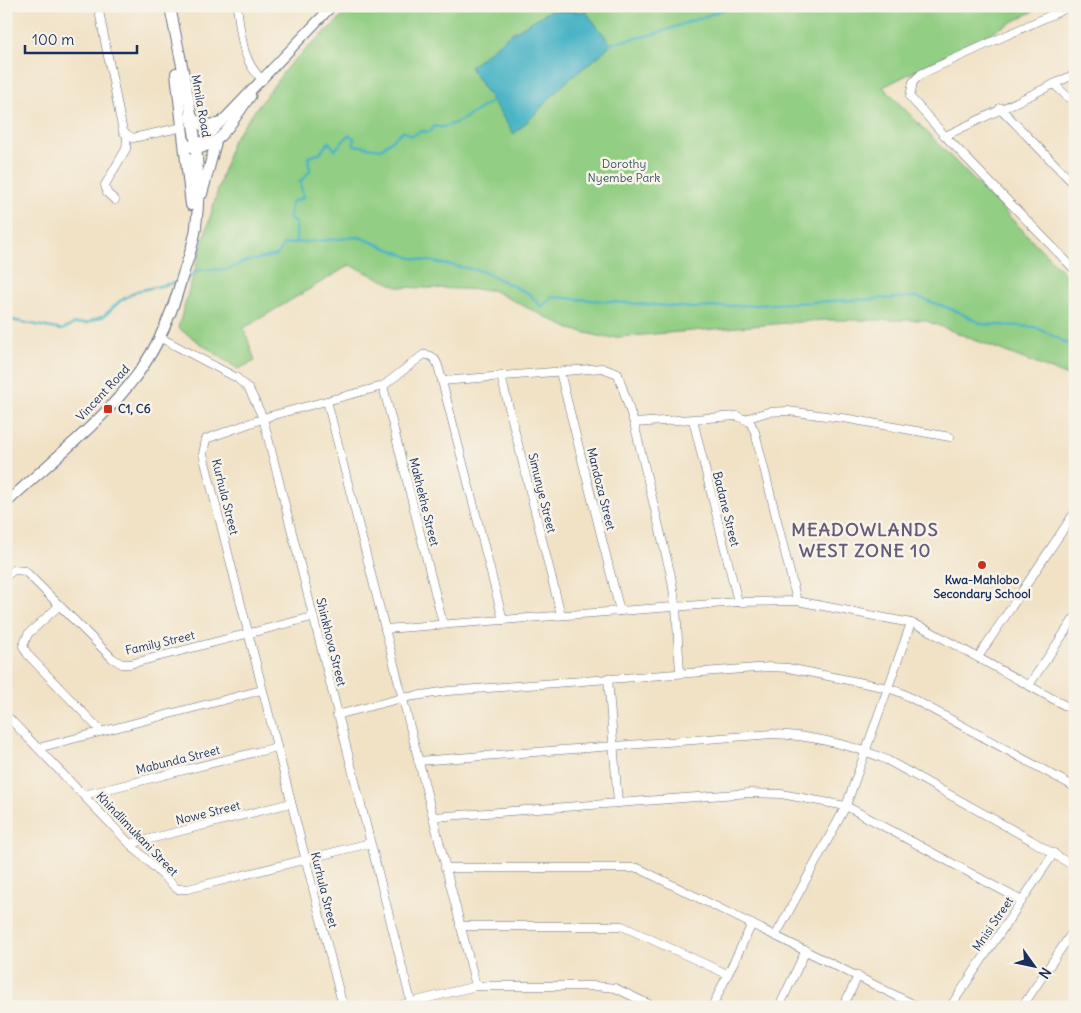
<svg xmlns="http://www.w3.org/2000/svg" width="1081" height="1013" viewBox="0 0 1081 1013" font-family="Delius,sans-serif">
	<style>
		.green { fill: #92ce83; stroke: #567e70 }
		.water { fill: #49b4c6; stroke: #327292 }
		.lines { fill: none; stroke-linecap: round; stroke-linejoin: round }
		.stream { stroke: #49b4c6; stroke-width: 2.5 }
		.minor-casing { stroke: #666e82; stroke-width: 9 }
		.tertiary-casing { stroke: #666e82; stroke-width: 11 }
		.secondary-casing { stroke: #666e82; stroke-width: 12 }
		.minor { stroke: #fff; stroke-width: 8 }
		.tertiary { stroke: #fff; stroke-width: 9 }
		.secondary { stroke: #fff; stroke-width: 10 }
		.poi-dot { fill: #c8321e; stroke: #f7f3e8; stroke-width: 2 }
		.labels { text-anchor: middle; stroke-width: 5; stroke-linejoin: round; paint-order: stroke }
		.street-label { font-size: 12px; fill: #1b2f5e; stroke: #f7f3e8 }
		.park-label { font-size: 12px; fill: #395767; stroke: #f7f3e8 }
		.poi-label { font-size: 12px; font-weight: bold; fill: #1b2f5e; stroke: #f7f3e8; text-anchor: start }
		.district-label { font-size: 18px; font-weight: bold; letter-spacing: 1px; fill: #665d7a; stroke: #f7f3e8 }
	</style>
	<rect width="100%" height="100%" fill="#f7f3e8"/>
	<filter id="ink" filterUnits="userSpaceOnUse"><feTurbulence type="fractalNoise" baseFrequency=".02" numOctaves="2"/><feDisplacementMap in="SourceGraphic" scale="10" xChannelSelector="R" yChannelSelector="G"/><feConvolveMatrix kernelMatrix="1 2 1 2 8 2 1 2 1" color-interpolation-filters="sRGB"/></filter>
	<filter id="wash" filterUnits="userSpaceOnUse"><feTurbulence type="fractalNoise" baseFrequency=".0096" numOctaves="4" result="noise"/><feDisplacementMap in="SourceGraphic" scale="20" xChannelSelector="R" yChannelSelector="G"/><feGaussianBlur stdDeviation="1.12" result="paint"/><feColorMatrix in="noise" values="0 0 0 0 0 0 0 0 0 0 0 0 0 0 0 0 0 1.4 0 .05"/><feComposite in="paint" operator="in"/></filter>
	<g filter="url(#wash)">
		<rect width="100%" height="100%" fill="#f1e2c6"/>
		<path class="green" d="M354 6H1044L883 87 1075 284V379L924 320H823L607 338 570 329 492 290 398 287 350 265 244 328 255 361 238 369 178 328 232 141 289 65Z"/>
		<path class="water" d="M549 11 586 12 611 44C595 62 574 73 558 90 543 105 530 120 514 134L470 67 509 35Z"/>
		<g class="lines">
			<g class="stream">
				<path d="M609 44 655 34 734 6"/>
				<path d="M296 242V224L289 217 292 202 303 198 300 182 310 171 308 157 319 154 329 142 335 150 349 135 354 138V145L381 149 403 131 412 136 421 131 429 132 435 126C450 132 480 108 493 100"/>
				<path d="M186 279 199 270 230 269 243 262 277 255 284 244 359 237 412 258 482 271 530 294 541 307 552 297 693 308 917 297 957 311 982 324 1035 327 1075 347"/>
				<path d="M6 319 62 330 74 324 87 323 104 316 120 301 137 291 178 282"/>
			</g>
		</g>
	</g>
	<g filter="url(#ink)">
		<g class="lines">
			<defs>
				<g id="minor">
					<path d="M98 6 123 132 133 138 183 127"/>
					<path d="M237 6C241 32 241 62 263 80"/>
					<path d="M1069 7 921 74 913 82 910 97 945 136 1075 270"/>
					<path d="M1054 84 1075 104"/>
					<path d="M1000 108 1075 185"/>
					<path d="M945 136 1075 74"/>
					<path d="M115 200 107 193 105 185 126 149 127 136"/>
					<path d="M161 338 237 378 249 389 263 418 411 1002"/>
					<path d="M560 372 620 611"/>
					<path d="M501 376 561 615"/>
					<path d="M442 381 602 368 618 374 634 423 671 576 676 607 680 673"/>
					<path d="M383 386 443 624"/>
					<path d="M327 401 476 986"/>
					<path d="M745 419 768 412 788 411 849 419 950 437"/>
					<path d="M693 420 738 602"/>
					<path d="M634 423 737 416 750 422 755 432 797 601"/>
					<path d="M6 576 14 570 25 571 112 658 122 664H130L312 617"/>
					<path d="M60 605 28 634 23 646 28 655 100 730"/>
					<path d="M385 629 738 602 797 601 911 623 924 628 1075 711"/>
					<path d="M978 657 1075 512"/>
					<path d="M608 678 618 803"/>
					<path d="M1029 685 1075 617"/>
					<path d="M6 715 130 844 177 889H188L370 843"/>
					<path d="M337 715 402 698 448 691 770 667 788 668 888 688 902 693 1075 787"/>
					<path d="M38 748 262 690"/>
					<path d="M418 761 772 734C807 735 854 745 887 760L1031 840 1075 867"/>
					<path d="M84 795 277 747"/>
					<path d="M433 817 750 793 781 794 846 806 1022 901"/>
					<path d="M130 844 291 803"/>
					<path d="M445 868H638L919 1007"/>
					<path d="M460 926H622L727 974"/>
					<path d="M776 935 846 806 911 623"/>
					<path d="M343 1007 203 454 206 439 270 416 383 386 423 355C438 353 439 370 442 381L503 620"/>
					<path d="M393 1007 476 986H596L615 988 655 1007"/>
					<path d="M712 1007 752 924"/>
					<path d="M779 1007 806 950"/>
					<path d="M843 1007 858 976"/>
					<path d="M950 1007 1054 853"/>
					<path d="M1022 1007 1075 928"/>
				</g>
				<g id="tertiary">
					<path d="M185 143 196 150C223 144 235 117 251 96"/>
					<path d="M193 183V160L201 143 332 6"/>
				</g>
				<g id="secondary">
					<path d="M176 73 191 205"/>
					<path d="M190 117 202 125 217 124"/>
					<path d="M202 194 216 142"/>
					<path d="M6 503C47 464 94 429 129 385 155 354 170 320 181 281 186 264 194 245 196 227 206 153 183 78 170 6"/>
				</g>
			</defs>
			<use href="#minor" class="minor-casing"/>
			<use href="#tertiary" class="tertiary-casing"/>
			<use href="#secondary" class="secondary-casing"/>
			<use href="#minor" class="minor"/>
			<use href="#tertiary" class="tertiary"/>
			<use href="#secondary" class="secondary"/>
		</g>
	</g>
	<g class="poi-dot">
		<rect x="103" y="404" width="10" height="10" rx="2.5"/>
		<circle cx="982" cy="565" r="5"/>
	</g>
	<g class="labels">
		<g class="street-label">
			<text transform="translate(201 106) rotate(80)" y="4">Mmila Road</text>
			<text transform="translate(103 393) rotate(-47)" y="4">Vincent Road</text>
			<text transform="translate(601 489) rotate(76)" y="4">Mandoza Street</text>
			<text transform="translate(542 493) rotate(76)" y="4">Simunye Street</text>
			<text transform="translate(225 497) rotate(76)" y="4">Kurhula Street</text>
			<text transform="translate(424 502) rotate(76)" y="4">Makhekhe Street</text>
			<text transform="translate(726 509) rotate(76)" y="4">Badane Street</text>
			<text transform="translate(331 642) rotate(76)" y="4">Shinkhova Street</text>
			<text transform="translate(160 643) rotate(-13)" y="4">Family Street</text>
			<text transform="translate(178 760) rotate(-14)" y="4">Mabunda Street</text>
			<text transform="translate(208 813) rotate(-14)" y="4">Nowe Street</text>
			<text transform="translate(137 834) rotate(46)" y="4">Khindlimukani Street</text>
			<text transform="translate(324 890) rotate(76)" y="4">Kurhula Street</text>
			<text transform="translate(993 924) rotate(-56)" y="4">Mnisi Street</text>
		</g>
		<g class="park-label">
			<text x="624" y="168">Dorothy<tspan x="624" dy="14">Nyembe Park</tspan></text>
		</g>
		<g class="poi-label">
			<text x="118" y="413">C1, C6</text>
			<text x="982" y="584" text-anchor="middle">Kwa-Mahlobo<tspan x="982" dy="14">Secondary School</tspan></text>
		</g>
		<g class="district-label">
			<text x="865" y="536">MEADOWLANDS<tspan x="865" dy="21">WEST ZONE 10</tspan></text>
		</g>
	</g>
	<rect width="1081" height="1013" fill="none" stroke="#f7f3e8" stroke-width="25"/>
	<g transform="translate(1034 966) rotate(123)" stroke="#f7f3e8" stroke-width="4" paint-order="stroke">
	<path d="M0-4L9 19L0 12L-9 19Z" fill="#1b2f5e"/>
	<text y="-8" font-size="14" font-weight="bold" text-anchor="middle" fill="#1b2f5e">N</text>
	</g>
	<path d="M25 45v8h112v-8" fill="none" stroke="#1b2f5e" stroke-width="2.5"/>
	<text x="32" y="45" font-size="15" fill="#1b2f5e" stroke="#f7f3e8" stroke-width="4" paint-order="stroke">100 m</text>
</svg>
